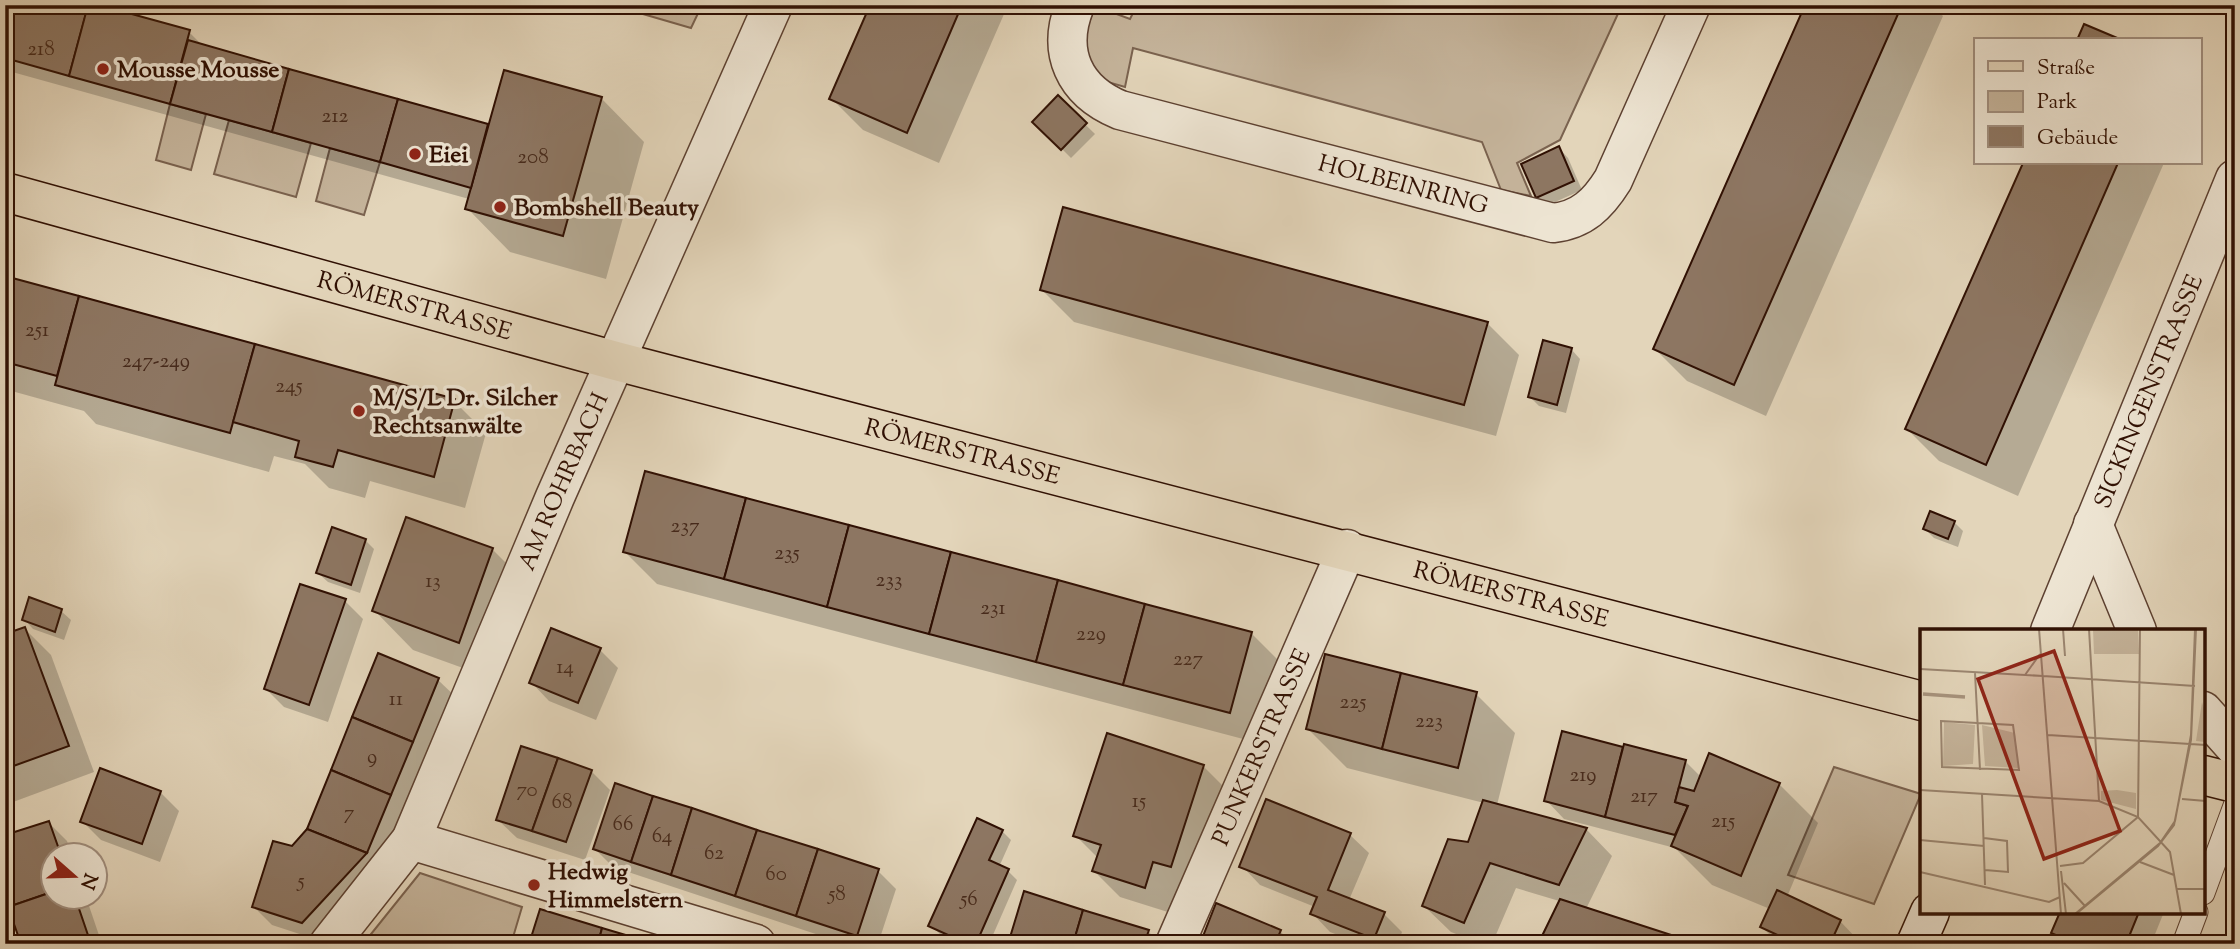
<svg xmlns="http://www.w3.org/2000/svg" width="2240" height="949" viewBox="0 0 2240 949" font-family="'Sorts Mill Goudy',serif">
	<style>
		.green { fill: #c5b49b; stroke: #7a624f; stroke-width: 2 }
		.shadow { fill: #0003 }
		.building { fill: #8d7662; stroke: #301003; stroke-width: 2 }
		.lines { fill: none; stroke-linecap: round; stroke-linejoin: round }
		.lane-casing { stroke: #5d4131; stroke-width: 25 }
		.street-casing { stroke: #5d4131; stroke-width: 41 }
		.secondary-casing { stroke: #301003; stroke-width: 41 }
		.primary-casing { stroke: #301003; stroke-width: 41 }
		.lane { stroke: #ede4d2; stroke-width: 23 }
		.street { stroke: #ede4d2; stroke-width: 38 }
		.secondary { stroke: #ede4d2; stroke-width: 38 }
		.primary { stroke: #e3d5ba; stroke-width: 38 }
		.poi-dot { fill: #8f2418; stroke: #ede4d2; stroke-width: 2.5 }
		.labels { text-anchor: middle; stroke-width: 7; stroke-linejoin: round; paint-order: stroke }
		.number-label { font-size: 21px; fill: #472a1b }
		.poi-label { font-size: 24px; font-weight: bold; fill: #301003; stroke: #ede4d2; text-anchor: start }
		.street-label { font-size: 24px; fill: #301003; stroke: #ede4d2 }
		.inset-river { fill: none; stroke: #a6927c; stroke-width: 3.5 }
		.inset-road { fill: none; stroke: #9b8671; stroke-width: 2 }
		.view { fill: #8f2418; fill-opacity: 0.15; stroke: #8f2418; stroke-width: 3.5 }
		.inset-edge { fill: none; stroke: #301003; stroke-width: 3.5 }
	</style>
	<rect width="100%" height="100%" fill="#e3d5ba"/>
	<filter id="stains"><feTurbulence type="fractalNoise" baseFrequency=".00286" numOctaves="4"/><feColorMatrix values="0 0 0 0 .2 0 0 0 0 .09 0 0 0 0 .02 0 0 0 .5 -.17"/></filter>
	<radialGradient id="worn" r=".72"><stop offset=".6" stop-color="#630" stop-opacity="0"/><stop offset="1" stop-color="#630" stop-opacity=".3"/></radialGradient>
	<g class="green">
		<path d="M612 5H702L691 28Z"/>
		<path d="M1137 5H1622L1560 140 1517 163 1531 196 1501 190 1482 142 1133 48 1125 87 1104 81 1089 61 1085 34 1095 6 1130 19Z"/>
		<path d="M170 104 206 114 191 170 156 160Z"/>
		<path d="M229 120 311 143 296 197 214 174Z"/>
		<path d="M330 148 380 162 364 215 316 201Z"/>
		<path d="M1834 767 1921 794 1874 904 1788 875Z"/>
		<path d="M420 873 522 907 511 944H363Z"/>
	</g>
	<g class="shadow">
		<path d="M5 5 189 32 204 47 490 126 601 98 644 142 606 279 510 252 467 208 469 199 5 70Z"/>
		<path d="M872 5H1008L939 163 863 130 831 98Z"/>
		<path d="M1807 5H1931L1943 16 1766 416 1687 381 1655 349Z"/>
		<path d="M1058 98 1095 134 1071 158 1035 122Z"/>
		<path d="M1559 148 1568 158 1582 190 1546 206 1537 197Z"/>
		<path d="M2025 163H2164L2018 496 1939 461 1907 429Z"/>
		<path d="M5 278 454 401 486 433 465 508 370 481 365 498 329 488 305 464 274 456 269 472 96 424 84 411 8 390 7 397 5 396Z"/>
		<path d="M1042 290 1487 323 1519 355 1496 436 1074 322Z"/>
		<path d="M1571 349 1580 359 1566 413 1539 406 1530 397Z"/>
		<path d="M407 519 493 550 532 589 499 681 413 650 374 610Z"/>
		<path d="M1954 522 1963 531 1958 547 1934 538 1925 529Z"/>
		<path d="M365 540 374 549 360 593 328 582 318 573Z"/>
		<path d="M625 552 1251 633 1283 665 1262 744 657 584Z"/>
		<path d="M30 600 61 611 71 620 64 640 33 629 24 619Z"/>
		<path d="M345 601 363 619 328 722 284 707 266 689Z"/>
		<path d="M25 629 51 655 94 772 5 805V636Z"/>
		<path d="M600 650 618 668 596 720 549 701 531 682Z"/>
		<path d="M438 680 457 698 385 872 321 941 272 925 254 907Z"/>
		<path d="M1476 694 1515 733 1497 805 1587 830 1612 856 1586 909 1516 888 1492 944H1481L1451 932 1424 906 1469 844 1484 803 1347 768 1308 729Z"/>
		<path d="M1563 733 1625 749 1686 762 1701 777 1779 784 1818 823 1787 897 1840 921 1858 940 1856 944H1779L1762 927 1770 909 1712 885 1675 848 1564 819 1546 800Z"/>
		<path d="M1203 766 1229 792 1171 913 1120 897 1094 871 1098 858 1075 835Z"/>
		<path d="M591 771 610 790 585 860 517 838 498 820Z"/>
		<path d="M160 792 179 811 160 862 101 840 83 822Z"/>
		<path d="M49 823 67 841 72 855H52V897H86L102 944H24Z"/>
		<path d="M1002 831 1011 840 999 867 1008 871 1017 880 989 944H960L940 934 930 925Z"/>
		<path d="M1350 835 1369 853 1349 900 1384 914 1402 932 1398 944H1361L1330 932 1312 913 1315 907 1260 885 1242 866Z"/>
		<path d="M595 849 878 871 896 889 878 944H846L613 867Z"/>
		<path d="M2062 912H2164L2151 944H2064L2053 933Z"/>
		<path d="M1148 931 1160 944H1010Z"/>
		<path d="M1280 931 1292 944H1201Z"/>
	</g>
	<g class="building">
		<path d="M5 5H14L5 38Z"/>
		<path d="M14 5H68L87 10 69 76 5 58V38Z"/>
		<path d="M88 5H99L190 30 170 104 69 76Z"/>
		<path d="M870 5H962L907 133 829 99Z"/>
		<path d="M1805 5H1902L1734 385 1653 349Z"/>
		<path d="M2084 24 2122 40H2077Z"/>
		<path d="M188 40 289 69 272 132 170 104Z"/>
		<path d="M289 69 398 99 380 162 272 132Z"/>
		<path d="M504 70 602 97 563 236 465 209Z"/>
		<path d="M1058 95 1087 123 1061 150 1032 122Z"/>
		<path d="M398 99 488 124 471 188 380 162Z"/>
		<path d="M1559 146 1574 181 1536 198 1521 164Z"/>
		<path d="M2023 163H2118L1986 465 1905 429Z"/>
		<path d="M1063 207 1488 322 1464 405 1040 290Z"/>
		<path d="M5 276 79 296 57 376 5 362Z"/>
		<path d="M79 296 255 344 230 433 55 385Z"/>
		<path d="M1543 340 1572 348 1557 405 1528 397Z"/>
		<path d="M255 344 455 399 434 477 338 450 333 467 295 457 299 441 233 422Z"/>
		<path d="M645 471 746 498 724 579 623 552Z"/>
		<path d="M746 498 849 525 827 607 724 579Z"/>
		<path d="M1930 511 1955 521 1948 539 1923 529Z"/>
		<path d="M406 517 493 548 459 643 372 611Z"/>
		<path d="M849 525 951 552 929 634 827 607Z"/>
		<path d="M332 527 366 539 351 585 316 573Z"/>
		<path d="M951 552 1058 580 1036 662 929 634Z"/>
		<path d="M1058 580 1145 604 1123 685 1036 662Z"/>
		<path d="M300 584 346 599 309 705 264 689Z"/>
		<path d="M29 597 62 609 55 632 22 620Z"/>
		<path d="M1145 604 1252 632 1230 713 1123 685Z"/>
		<path d="M25 627 69 746 5 769V634Z"/>
		<path d="M551 628 601 648 578 703 529 683Z"/>
		<path d="M378 653 439 678 413 742 352 717Z"/>
		<path d="M1325 654 1401 673 1382 749 1306 729Z"/>
		<path d="M1401 673 1477 692 1458 768 1382 749Z"/>
		<path d="M352 717 413 742 391 795 331 770Z"/>
		<path d="M1562 731 1623 747 1605 817 1544 801Z"/>
		<path d="M1107 733 1204 765 1171 867 1153 862 1145 888 1092 871 1101 845 1073 836Z"/>
		<path d="M1624 744 1686 760 1675 802 1688 806 1675 835 1605 817Z"/>
		<path d="M521 746 558 758 532 831 496 820Z"/>
		<path d="M1709 753 1780 783 1741 876 1671 846 1688 806 1675 802 1679 787 1694 791Z"/>
		<path d="M558 758 592 770 566 842 532 831Z"/>
		<path d="M100 768 161 791 142 844 80 822Z"/>
		<path d="M331 770 391 795 367 853 307 829Z"/>
		<path d="M615 783 653 796 631 862 593 849Z"/>
		<path d="M653 796 692 808 671 875 631 862Z"/>
		<path d="M1266 799 1351 833 1328 890 1385 912 1374 939 1310 914 1317 897 1239 867Z"/>
		<path d="M1483 800 1587 828 1559 885 1490 863 1464 923 1422 906 1448 839 1468 842Z"/>
		<path d="M692 808 757 830 735 896 671 875Z"/>
		<path d="M977 818 1003 830 989 860 1009 869 976 944H968L928 926Z"/>
		<path d="M49 821 61 855H52V892L8 907 5 898V835Z"/>
		<path d="M307 829 367 853 302 923 252 907 273 841 292 846Z"/>
		<path d="M757 830 818 849 796 916 735 896Z"/>
		<path d="M818 849 879 869 857 936 796 916Z"/>
		<path d="M1777 890 1841 920 1830 944H1797L1760 927Z"/>
		<path d="M1024 891 1083 910 1073 944H1008Z"/>
		<path d="M52 892V897H75L91 944H21L8 907Z"/>
		<path d="M1560 899 1699 944H1567L1542 936Z"/>
		<path d="M1216 903 1281 930 1275 944H1200Z"/>
		<path d="M540 909 602 928 598 944H529Z"/>
		<path d="M1083 910 1149 930 1144 944H1073Z"/>
		<path d="M2060 912H2139L2126 944H2077L2051 933Z"/>
		<path d="M602 928 656 944H598Z"/>
		<path d="M1542 936 1567 944H1539Z"/>
		<path d="M1977 936 1995 944H1973Z"/>
	</g>
	<g class="lines">
		<defs>
			<g id="lane">
				<path d="M2203 893 2235 806"/>
				<path d="M2184 944 2196 912"/>
			</g>
			<g id="street">
				<path id="s1" d="M1075 5C1056 52 1074 91 1120 110L1553 223C1582 220 1598 204 1613 180L1691 5"/>
				<path d="M2093 524 2137 631"/>
				<path id="s2" d="M2050 631 2235 179"/>
				<path d="M2203 711 2235 747"/>
				<path d="M411 840 756 944"/>
				<path id="s3" d="M329 944 411 840 555 497 773 5"/>
				<path id="s4" d="M1175 944 1347 549"/>
			</g>
			<path id="secondary" d="M1916 944 1930 912"/>
			<g id="primary">
				<path id="s5" d="M5 192 616 361 1922 701"/>
				<path d="M2203 775 2235 783"/>
			</g>
		</defs>
		<use href="#lane" class="lane-casing"/>
		<use href="#street" class="street-casing"/>
		<use href="#secondary" class="secondary-casing"/>
		<use href="#primary" class="primary-casing"/>
		<use href="#lane" class="lane"/>
		<use href="#street" class="street"/>
		<use href="#secondary" class="secondary"/>
		<use href="#primary" class="primary"/>
	</g>
	<g class="poi-dot">
		<circle cx="103" cy="69" r="7"/>
		<circle cx="415" cy="154" r="7"/>
		<circle cx="500" cy="207" r="7"/>
		<circle cx="359" cy="411" r="7"/>
		<circle cx="534" cy="885" r="7"/>
	</g>
	<g class="labels">
		<g class="number-label">
			<text x="41" y="55">218</text>
			<text x="335" y="122">212</text>
			<text x="533" y="163">208</text>
			<text x="37" y="336">251</text>
			<text x="156" y="367">247-249</text>
			<text x="289" y="392">245</text>
			<text x="685" y="532">237</text>
			<text x="787" y="559">235</text>
			<text x="889" y="586">233</text>
			<text x="433" y="587">13</text>
			<text x="993" y="614">231</text>
			<text x="1091" y="640">229</text>
			<text x="1188" y="665">227</text>
			<text x="565" y="673">14</text>
			<text x="396" y="705">11</text>
			<text x="1353" y="708">225</text>
			<text x="1429" y="727">223</text>
			<text x="372" y="763">9</text>
			<text x="1583" y="781">219</text>
			<text x="527" y="796">70</text>
			<text x="1644" y="802">217</text>
			<text x="1139" y="807">15</text>
			<text x="562" y="808">68</text>
			<text x="349" y="819">7</text>
			<text x="1723" y="827">215</text>
			<text x="623" y="830">66</text>
			<text x="662" y="842">64</text>
			<text x="714" y="859">62</text>
			<text x="776" y="880">60</text>
			<text x="301" y="887">5</text>
			<text x="837" y="900">58</text>
			<text x="969" y="905">56</text>
		</g>
		<g class="poi-label">
			<text x="117" y="77">Mousse Mousse</text>
			<text x="429" y="162">Eiei</text>
			<text x="514" y="215">Bombshell Beauty</text>
			<text x="373" y="405">M/S/L Dr. Silcher<tspan x="373" dy="28">Rechtsanwälte</tspan></text>
			<text x="548" y="879">Hedwig<tspan x="548" dy="28">Himmelstern</tspan></text>
		</g>
		<g class="street-label">
			<text dy="8" stroke="none"><textPath href="#s1" startOffset="422">HOLBEINRING</textPath></text>
			<text dy="8" stroke="none"><textPath href="#s5" startOffset="425">RÖMERSTRASSE</textPath></text>
			<text dy="8" stroke="none"><textPath href="#s2" startOffset="259">SICKINGENSTRASSE</textPath></text>
			<text dy="8" stroke="none"><textPath href="#s5" startOffset="992">RÖMERSTRASSE</textPath></text>
			<text dy="8" stroke="none"><textPath href="#s3" startOffset="522">AM ROHRBACH</textPath></text>
			<text dy="8" stroke="none"><textPath href="#s5" startOffset="1559">RÖMERSTRASSE</textPath></text>
			<text dy="8" stroke="none"><textPath href="#s4" startOffset="215">PUNKERSTRASSE</textPath></text>
		</g>
	</g>
	<g transform="translate(1920 629)">
		<rect width="285" height="285" fill="#e3d5ba"/>
		<path d="M173 0H218L219 25H174ZM282 73 285 83V113L276 112ZM24 93 55 96 53 135 23 137ZM62 96 95 104 98 139 65 137ZM197 161 216 164V180L181 171V162Z" fill="#c5b49b"/>
		<path class="inset-river" d="M3 65 45 68"/>
		<path class="inset-road" d="M119 0 141 285M143 0 145 27M169 0 179 172M0 40 123 47M55 44 60 141M105 46 120 25M123 47 275 57M21 92 93 96 99 141 22 138ZM128 106 286 116M0 161 179 172 218 188 250 223 261 285M62 165 65 256M262 170 286 172M64 209 87 212 88 243 65 241M0 211 64 217M220 233 254 246M140 237 163 234 218 188 220 0M141 242 146 285M0 243 129 273 140 268M144 254 165 277M256 260H286M155 285 240 214 255 192 271 106 275 0M156 285 238 217 254 196 271 111 276 0"/>
		<path class="view" d="M134 22 200 202 124 230 58 50Z"/>
		<rect width="285" height="285" class="inset-edge"/>
	</g>
	<rect width="2240" height="949" fill="none" stroke="#e3d5ba" stroke-width="28"/>
	<rect x="7" y="7" width="2226" height="935" fill="none" stroke="#301003" stroke-width="3.5"/>
	<rect x="14" y="14" width="2212" height="921" fill="none" stroke="#301003" stroke-width="2"/>
	<rect x="1974" y="38" width="228" height="126" fill="#ede4d2" stroke="#a18f7f" stroke-width="2"/>
	<rect x="1988" y="61" width="35" height="10" fill="#e3d5ba" stroke="#a18f7f" stroke-width="2"/>
	<text x="2037" y="74" font-size="21" fill="#301003">Straße</text>
	<rect x="1988" y="91" width="35" height="21" fill="#c5b49b" stroke="#a18f7f" stroke-width="2"/>
	<text x="2037" y="108" font-size="21" fill="#301003">Park</text>
	<rect x="1988" y="126" width="35" height="21" fill="#8d7662" stroke="#a18f7f" stroke-width="2"/>
	<text x="2037" y="144" font-size="21" fill="#301003">Gebäude</text>
	<g transform="translate(74 876) rotate(110)"><circle r="33" fill="#ede4d2" stroke="#a18f7f" stroke-width="2"/>
	<path d="M0-5L12 26L0 18L-12 26Z" fill="#8f2418"/>
	<text y="-10" font-size="19" font-weight="bold" text-anchor="middle" fill="#301003">N</text>
	</g>
	<rect width="100%" height="100%" filter="url(#stains)"/>
	<rect width="100%" height="100%" fill="url(#worn)"/>
</svg>
